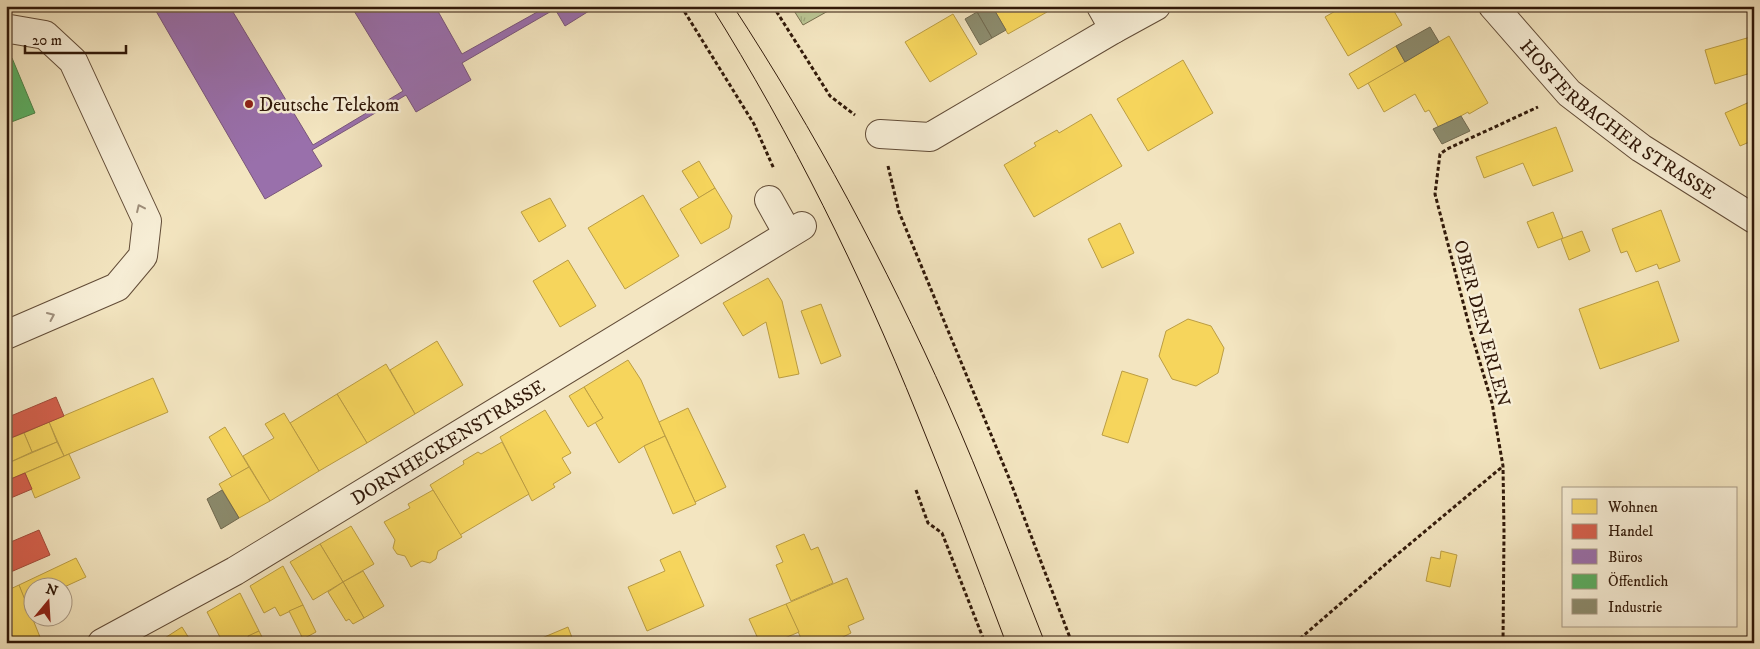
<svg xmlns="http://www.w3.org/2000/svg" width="1760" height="649" viewBox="0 0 1760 649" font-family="'IM FELL DW Pica',serif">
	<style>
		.park { fill: url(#park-tufts); stroke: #766f4e }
		.homes { fill: #f6d55c; stroke: #bb9d43 }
		.shops { fill: #d6604d; stroke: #a44b39 }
		.offices { fill: #9970ab; stroke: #7a567a }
		.public { fill: #5aae61; stroke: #4e8147 }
		.industry { fill: #8c8c6e; stroke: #716a50 }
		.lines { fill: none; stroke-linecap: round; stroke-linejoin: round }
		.minor-casing { stroke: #624c37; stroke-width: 30 }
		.path { stroke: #311909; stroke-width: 3; stroke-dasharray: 4 2.5; stroke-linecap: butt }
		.minor { stroke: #f7eed6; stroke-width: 28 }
		.tram { stroke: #311909; stroke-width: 1 }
		.oneway { stroke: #9e8e7a }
		.poi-dot { fill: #8f2418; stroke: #f7eed6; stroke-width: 2 }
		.labels { text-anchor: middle; stroke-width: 5; stroke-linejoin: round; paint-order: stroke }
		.poi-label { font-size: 19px; fill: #311909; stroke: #f7eed6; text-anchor: start }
		.street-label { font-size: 19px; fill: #311909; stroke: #f7eed6 }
	</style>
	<defs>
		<pattern id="park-tufts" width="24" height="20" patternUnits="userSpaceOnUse" patternTransform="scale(1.25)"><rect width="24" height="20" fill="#bac593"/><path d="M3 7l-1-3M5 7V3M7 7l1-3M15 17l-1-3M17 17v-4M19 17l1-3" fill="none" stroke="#a0a97d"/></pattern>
	</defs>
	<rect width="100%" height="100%" fill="#f3e5c0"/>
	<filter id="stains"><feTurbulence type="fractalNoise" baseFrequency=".004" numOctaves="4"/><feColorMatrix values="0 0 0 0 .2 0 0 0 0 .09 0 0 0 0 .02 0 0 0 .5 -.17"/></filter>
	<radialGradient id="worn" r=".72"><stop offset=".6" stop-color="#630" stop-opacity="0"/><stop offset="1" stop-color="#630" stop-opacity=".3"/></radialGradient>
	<path class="park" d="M791 6H837L803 25Z"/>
	<g class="homes">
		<path d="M992 6H1044L1047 12 1008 34Z"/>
		<path d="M1344 6H1391L1402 25 1348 56 1325 17Z"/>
		<path d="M953 14 977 54 930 82 905 42Z"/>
		<path d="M1449 36 1488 103 1469 114 1468 112 1439 128 1429 110 1425 112 1415 94 1384 112 1368 83Z"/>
		<path d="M1754 36V72L1715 84 1705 50Z"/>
		<path d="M1396 46 1405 62 1358 89 1349 74Z"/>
		<path d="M1183 60 1213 113 1148 151 1117 99Z"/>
		<path d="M1754 100V140L1740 146 1725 113Z"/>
		<path d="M1091 114 1122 166 1034 217 1004 165 1036 146 1034 143 1057 130 1059 133Z"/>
		<path d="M1556 127 1573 171 1533 186 1523 163 1484 178 1476 157Z"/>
		<path d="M699 161 715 188 699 198 682 171Z"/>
		<path d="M715 188 732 216 729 228 701 244 680 209Z"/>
		<path d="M643 195 679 256 625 289 588 228Z"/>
		<path d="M550 198 566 226 539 242 521 212Z"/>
		<path d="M1661 210 1680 261 1659 269 1657 264 1636 272 1627 251 1621 253 1612 229Z"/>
		<path d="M1553 212 1563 238 1538 248 1527 222Z"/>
		<path d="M1120 223 1134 253 1102 268 1088 239Z"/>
		<path d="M1582 231 1590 251 1569 260 1561 239Z"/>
		<path d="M568 260 596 306 560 327 533 281Z"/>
		<path d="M768 278 782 301 799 374 779 378 766 322 743 336 723 303Z"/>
		<path d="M1658 281 1679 341 1600 369 1579 309Z"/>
		<path d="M821 304 841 356 821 364 801 311Z"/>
		<path d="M1188 319 1211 326 1224 348 1218 373 1196 386 1172 379 1159 356 1166 331Z"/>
		<path d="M437 341 463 385 415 414 390 370Z"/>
		<path d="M628 360 641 380 665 436 644 446 619 463 595 422 603 418 584 387Z"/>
		<path d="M386 364 415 414 367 443 337 394Z"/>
		<path d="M1122 371 1148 379 1128 443 1102 435Z"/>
		<path d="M153 378 168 412 64 456 49 422Z"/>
		<path d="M584 387 603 418 588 427 569 396Z"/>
		<path d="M337 394 367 443 319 471 290 423Z"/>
		<path d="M688 408 726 487 695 502 659 422Z"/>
		<path d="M545 410 571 453 562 458 571 473 553 484 555 487 532 501 500 437Z"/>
		<path d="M284 413 319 471 270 501 243 456 274 438 265 424Z"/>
		<path d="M49 422 57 442 32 452 24 433Z"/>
		<path d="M225 427 249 467 232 477 209 437Z"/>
		<path d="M24 433 32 452 6 464V440Z"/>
		<path d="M665 436 696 504 673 514 644 446Z"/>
		<path d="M57 442 64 456 6 481V464Z"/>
		<path d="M502 442 529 494 460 535 430 485 464 464 463 461 478 452 481 454Z"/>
		<path d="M69 454 80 478 35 498 25 473Z"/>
		<path d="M249 467 270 501 239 518 219 484Z"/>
		<path d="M433 490 462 537 438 551 436 559 430 563 422 561 411 567 405 556 397 554 393 548 395 540 384 522 410 508 408 504Z"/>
		<path d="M351 526 374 564 343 582 320 544Z"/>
		<path d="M804 534 811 550 818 547 833 583 791 601 776 565 783 562 776 546Z"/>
		<path d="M320 544 343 582 313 600 290 562Z"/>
		<path d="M680 551 704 606 647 631 628 587 665 571 660 560Z"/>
		<path d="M1441 551 1457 555 1450 587 1426 581 1431 557 1440 559Z"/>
		<path d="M76 558 86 577 62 588V586H32V595L24 599 19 585Z"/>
		<path d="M283 566 303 605 280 616 275 607 264 613 250 586Z"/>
		<path d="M363 571 384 606 364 618 343 582Z"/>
		<path d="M847 578 864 619 848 626 851 633 841 638 843 643H821L819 638 803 643 786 604Z"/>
		<path d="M343 582 364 618 353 624 349 619 346 621 328 592Z"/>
		<path d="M19 585 40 637 25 643H6V591Z"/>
		<path d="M240 593 259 631 242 640V643H223L207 612Z"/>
		<path d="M786 604 799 632 773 643H760L749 619Z"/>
		<path d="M303 605 316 632 303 639 289 611Z"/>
		<path d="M182 627 192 643H157Z"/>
		<path d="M568 627 574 643H530Z"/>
		<path d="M259 631 265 643H252L248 636Z"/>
	</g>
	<g class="shops">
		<path d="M56 397 64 416 6 440V418Z"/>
		<path d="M25 473 32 489 6 500V481Z"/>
		<path d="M39 530 50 555 6 574V544Z"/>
	</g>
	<path class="offices" d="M153 6H242L233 12 313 145 403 91 351 6H435L462 54 548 6H597L565 26 555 9 462 63 471 80 416 112 406 95 312 150 322 166 265 199Z"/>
	<path class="public" d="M12 58 35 113 6 124V61Z"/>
	<g class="industry">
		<path d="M986 6H992L1006 30 992 38 977 12Z"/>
		<path d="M977 12 992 38 980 45 965 19Z"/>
		<path d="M1430 27 1439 42 1405 62 1396 46Z"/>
		<path d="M1461 116 1470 131 1442 144 1433 129Z"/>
		<path d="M222 490 239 518 221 529 207 499Z"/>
	</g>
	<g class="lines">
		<defs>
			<g id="minor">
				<path d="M1101 6 1114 29"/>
				<path id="s1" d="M1493 6 1569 93 1641 148 1754 219"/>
				<path d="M6 31 10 29 45 35 73 61 147 221 143 256 117 287 6 335"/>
				<path d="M880 134 930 137 1114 29 1156 6"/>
				<path d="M769 200 788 234"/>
				<path id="s2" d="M102 643 235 571 802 226"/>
			</g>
		</defs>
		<use href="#minor" class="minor-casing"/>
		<g class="path">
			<path d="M681 6 754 124 774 169"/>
			<path d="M773 6 830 96 855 115"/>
			<path d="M888 166 899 212 1009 478 1072 643"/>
			<path d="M916 490 928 523 942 533 985 643"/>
			<path d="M1295 643 1393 558 1502 467"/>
			<path d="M1503 643 1504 532 1503 466 1492 403 1470 329 1435 194 1440 154 1447 149 1538 107"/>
		</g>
		<use href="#minor" class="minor"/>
		<g class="tram">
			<path d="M711 6C792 135 860 273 917 414 948 490 977 566 1006 643"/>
			<path d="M733 6C815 131 886 265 947 401 982 480 1013 562 1045 643"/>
		</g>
	</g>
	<defs><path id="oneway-chevron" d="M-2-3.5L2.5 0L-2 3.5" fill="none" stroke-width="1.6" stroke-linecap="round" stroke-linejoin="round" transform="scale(1.25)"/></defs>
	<g class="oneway">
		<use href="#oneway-chevron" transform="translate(140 208) rotate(-115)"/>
		<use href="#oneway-chevron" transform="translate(51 316) rotate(-24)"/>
	</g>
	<circle class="poi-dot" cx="249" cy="104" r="5"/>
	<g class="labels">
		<g class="poi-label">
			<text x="259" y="111">Deutsche Telekom</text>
		</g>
		<g class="street-label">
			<text dy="7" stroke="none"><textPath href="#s1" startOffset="170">HOSTERBACHER STRASSE</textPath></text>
			<text transform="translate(1483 323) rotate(75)" y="7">OBER DEN ERLEN</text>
			<text dy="7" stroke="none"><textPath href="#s2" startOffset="400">DORNHECKENSTRASSE</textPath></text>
		</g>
	</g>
	<rect width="1760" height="649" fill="none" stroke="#f3e5c0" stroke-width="25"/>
	<rect x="8" y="8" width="1745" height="634" fill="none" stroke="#311909" stroke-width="2.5"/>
	<rect x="12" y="12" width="1735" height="624" fill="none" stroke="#311909"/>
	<rect x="1562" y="487" width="175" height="140" fill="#f7eed6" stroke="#a89984"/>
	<rect x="1572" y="499" width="25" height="15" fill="#f6d55c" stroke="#a89984"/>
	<text x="1608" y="512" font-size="15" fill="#311909">Wohnen</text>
	<rect x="1572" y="524" width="25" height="15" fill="#d6604d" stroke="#a89984"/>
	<text x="1608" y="536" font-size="15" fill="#311909">Handel</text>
	<rect x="1572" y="549" width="25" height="15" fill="#9970ab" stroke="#a89984"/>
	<text x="1608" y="562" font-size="15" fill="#311909">Büros</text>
	<rect x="1572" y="574" width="25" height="15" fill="#5aae61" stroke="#a89984"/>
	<text x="1608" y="586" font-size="15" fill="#311909">Öffentlich</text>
	<rect x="1572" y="599" width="25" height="15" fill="#8c8c6e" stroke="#a89984"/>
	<text x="1608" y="612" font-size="15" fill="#311909">Industrie</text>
	<g transform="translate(48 602) rotate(18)"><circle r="24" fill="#f7eed6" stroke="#a89984"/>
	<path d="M0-4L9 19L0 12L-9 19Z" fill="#8f2418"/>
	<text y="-8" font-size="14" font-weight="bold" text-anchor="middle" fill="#311909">N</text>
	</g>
	<path d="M25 45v8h101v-8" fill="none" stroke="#311909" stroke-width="2.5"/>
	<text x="32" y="45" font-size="15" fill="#311909" stroke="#f7eed6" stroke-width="4" paint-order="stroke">20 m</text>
	<rect width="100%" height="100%" filter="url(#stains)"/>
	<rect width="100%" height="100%" fill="url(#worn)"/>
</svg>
